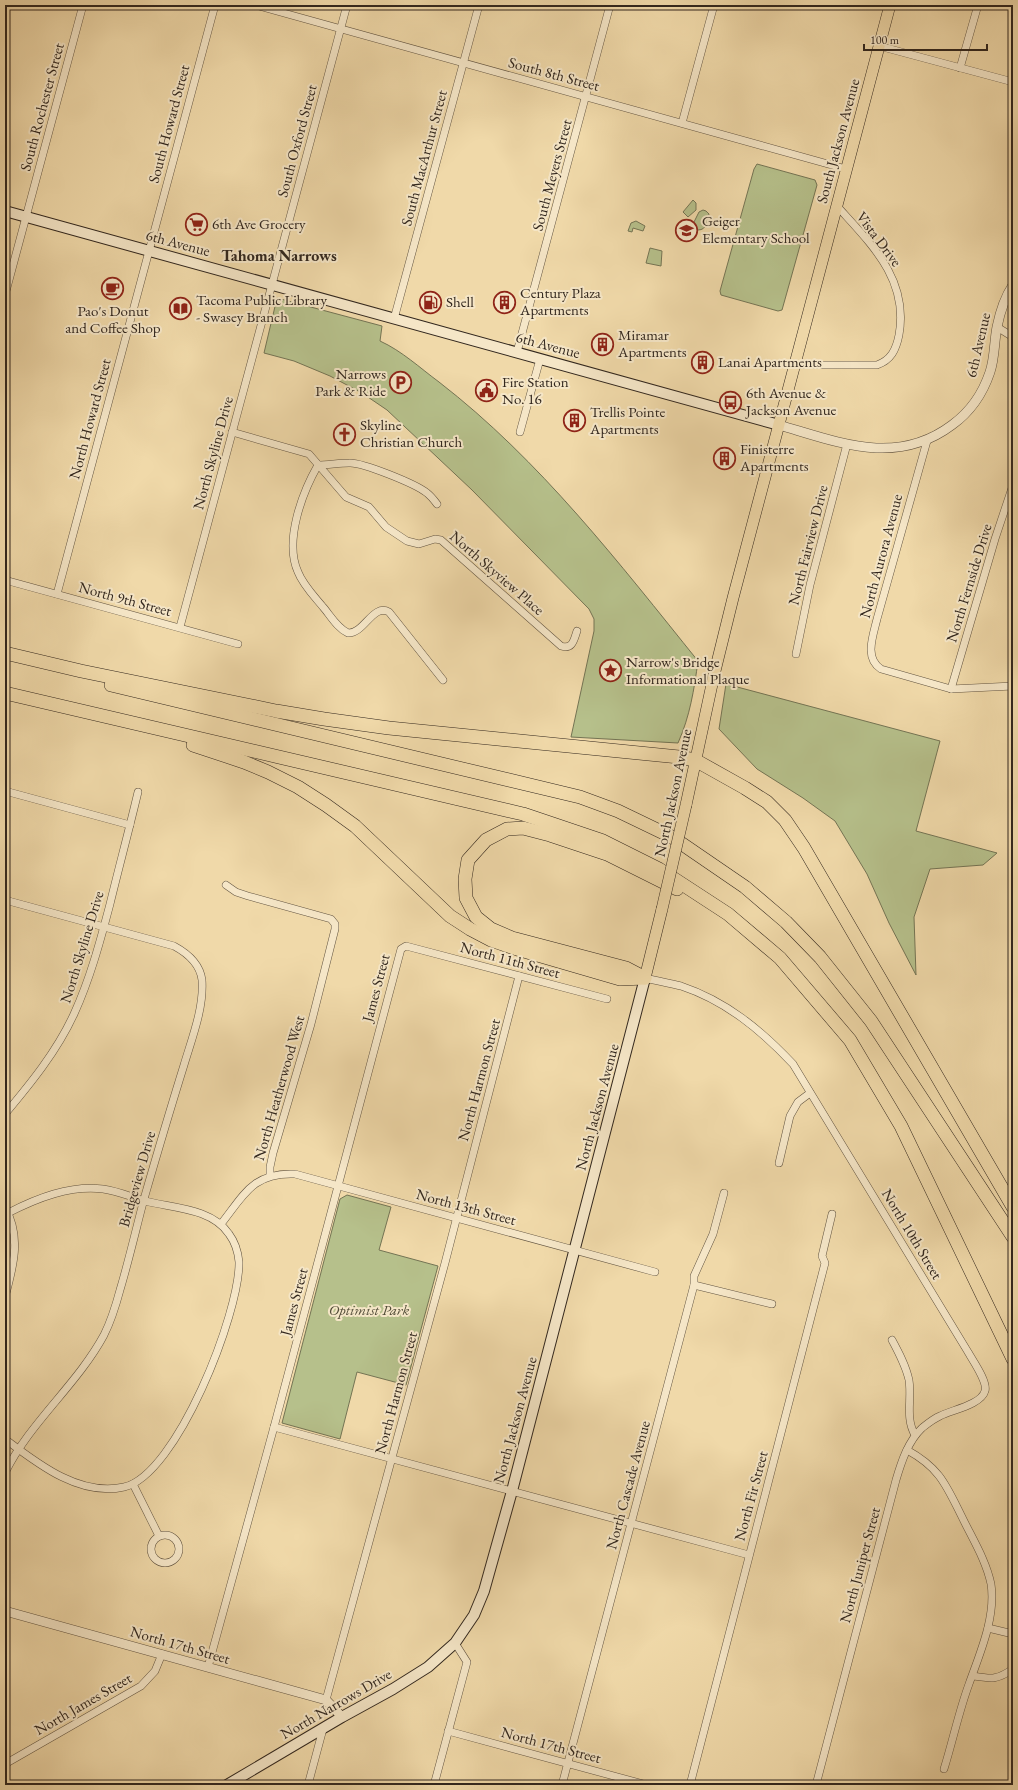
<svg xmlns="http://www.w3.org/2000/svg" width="1018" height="1790" viewBox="0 0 1018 1790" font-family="'EB Garamond',serif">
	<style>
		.green { fill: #b6c08b; stroke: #747454 }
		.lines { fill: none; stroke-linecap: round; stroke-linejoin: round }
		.minor-casing { stroke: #625441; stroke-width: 8 }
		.tertiary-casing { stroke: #625441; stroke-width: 10 }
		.secondary-casing { stroke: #32271e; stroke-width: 12 }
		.primary-casing { stroke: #32271e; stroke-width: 12 }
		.motorway-casing { stroke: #32271e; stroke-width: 14 }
		.minor { stroke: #f5e6c7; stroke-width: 7 }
		.tertiary { stroke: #f5e6c7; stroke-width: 9 }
		.secondary { stroke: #f5e6c7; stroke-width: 10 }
		.primary { stroke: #f0d9a9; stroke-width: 11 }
		.motorway { stroke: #f0d9a9; stroke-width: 13 }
		.primary-bridge-casing { stroke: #32271e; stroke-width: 12; stroke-linecap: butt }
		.primary-bridge { stroke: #f0d9a9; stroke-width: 11 }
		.labels { text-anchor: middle; stroke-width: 4; stroke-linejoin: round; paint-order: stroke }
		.street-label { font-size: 15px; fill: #32271e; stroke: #f5e6c7 }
		.poi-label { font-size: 15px; fill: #32271e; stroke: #f5e6c7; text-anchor: start }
		.park-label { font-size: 15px; font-style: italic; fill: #534d39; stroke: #f5e6c7 }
		.neighbourhood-label { font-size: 16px; font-weight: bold; fill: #32271e; stroke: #f5e6c7 }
	</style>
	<rect width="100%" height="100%" fill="#f0d9a9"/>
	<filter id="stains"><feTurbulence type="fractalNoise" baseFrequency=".005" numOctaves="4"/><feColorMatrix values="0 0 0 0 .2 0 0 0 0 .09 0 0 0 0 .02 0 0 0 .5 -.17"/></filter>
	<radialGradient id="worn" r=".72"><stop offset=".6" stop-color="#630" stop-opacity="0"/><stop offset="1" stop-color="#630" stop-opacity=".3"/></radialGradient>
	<g class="green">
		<path d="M757 164 815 180 817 185 782 310 778 311 721 295 720 291 754 169Z"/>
		<path d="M693 200 696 203V210L688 217 683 212Z"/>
		<path d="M703 210 706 211 709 214C707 221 707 230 698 230L693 224 699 212Z"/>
		<path d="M636 221 645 226 643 231 633 228 632 232 628 231 631 223Z"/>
		<path d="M650 248 662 251 661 266 646 263Z"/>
		<path d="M277 298 382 326 380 341C402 351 420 368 439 382 540 460 619 563 698 661 694 690 690 716 678 743L571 737 594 631V619L589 609 472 490 387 410 362 393 330 376 294 361 264 353Z"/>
		<path d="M726 684 940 741 916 831 997 853 983 865 930 869 914 917 916 975 889 923 867 874 835 821 803 798 757 769 719 729Z"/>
		<path d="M347 1195 391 1207 379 1250 438 1266 406 1385 357 1372 340 1439 282 1423 340 1199Z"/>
	</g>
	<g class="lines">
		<defs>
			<g id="minor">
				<path d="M255 5 846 169"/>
				<path d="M879 46 1013 82"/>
				<path d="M960 68 978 5"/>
				<path d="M682 123 714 5"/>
				<path d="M5 295 83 5"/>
				<path d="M394 319 479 5"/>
				<path d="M997 327 1013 337"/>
				<path d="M517 352 610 5"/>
				<path d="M794 365H877C891 360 896 350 899 335 909 279 871 244 837 206"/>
				<path d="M232 432 309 454 346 497 369 507 386 527 407 541 419 544 435 539 441 540 561 646C573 650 574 639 577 631"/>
				<path d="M520 432 540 359"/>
				<path d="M927 441 877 619C873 636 864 658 881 669L951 689 1013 686"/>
				<path d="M318 465C302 493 284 541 298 572 303 585 314 596 323 607 330 615 337 628 348 633 364 634 373 603 389 612L443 680"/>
				<path d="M318 465C328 465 339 463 349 463 362 462 416 484 427 493 431 496 434 500 437 504"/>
				<path d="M5 580 238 644"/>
				<path d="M57 594 215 5"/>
				<path d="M180 627 347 5"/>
				<path d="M796 654 810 585 847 444"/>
				<path d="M951 689 995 539 1013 485"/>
				<path d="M5 791 130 825"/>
				<path d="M226 885 236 892 248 896 331 919 335 924V929L311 1024 273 1153 270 1167V1175"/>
				<path d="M5 900 174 946C187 953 200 964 202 980 204 1008 192 1038 184 1065 170 1110 157 1154 144 1199 136 1229 129 1260 120 1290 116 1305 111 1321 104 1335 77 1385 30 1422 5 1473"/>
				<path d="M645 978C657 981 669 983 681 986 726 1001 761 1030 793 1064L968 1352C973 1361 988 1382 985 1391 981 1405 951 1410 940 1416 933 1419 927 1424 922 1428 908 1441 901 1463 896 1480L816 1785"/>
				<path d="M5 1114C31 1083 57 1051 74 1014 90 979 100 942 110 904 119 867 129 830 138 792"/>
				<path d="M779 1163 790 1116 798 1102 810 1093"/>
				<path d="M5 1208C22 1236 13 1268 5 1297"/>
				<path d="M221 1224C244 1195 253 1172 295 1174L655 1272"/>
				<path d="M694 1285 772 1304"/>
				<path d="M892 1340C899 1353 906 1366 909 1380 912 1399 905 1418 915 1435"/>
				<path d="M274 1427 749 1555"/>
				<path d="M5 1439C38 1464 80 1497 124 1487 177 1475 240 1312 239 1262 238 1251 235 1242 229 1234 212 1208 172 1208 145 1201 131 1197 118 1191 103 1189 70 1185 37 1198 8 1213"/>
				<path d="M907 1450C940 1468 946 1485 962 1517 972 1538 986 1560 991 1584 996 1617 980 1653 969 1684 959 1711 953 1740 944 1769"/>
				<path d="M133 1484 159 1536"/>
				<circle cx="165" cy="1549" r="14"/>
				<path d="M988 1628 1013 1634"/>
				<path d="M208 1667 274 1427 401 949 406 946 607 999"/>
				<path d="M973 1676C992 1679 997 1680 1013 1669"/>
				<path d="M326 1700 445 1263 519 976"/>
				<path d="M448 1731 647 1785"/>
				<path d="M5 1764 141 1686 155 1671 162 1654"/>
				<path d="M308 1785 323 1729"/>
				<path d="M434 1785 467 1662 455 1643"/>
				<path d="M562 1785 694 1285V1276L713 1234 724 1193"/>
				<path d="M690 1785 825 1263 822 1256 832 1214"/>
			</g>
			<g id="tertiary">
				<path d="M779 425C838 442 896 467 952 425 970 412 983 393 990 372 995 357 994 342 997 327 1000 312 1005 297 1013 285"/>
				<path d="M5 1611 326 1700 342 1717"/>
			</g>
			<g id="secondary">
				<path d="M5 211 779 425"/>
				<path d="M227 1785 342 1717 393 1689 428 1667 455 1643 474 1615 484 1591 512 1491 645 978"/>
			</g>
			<g id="primary">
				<path d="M686 805 714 675 733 598 890 5"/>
				<path d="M645 978 662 909"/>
			</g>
			<g id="motorway">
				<path d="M5 653 81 671 276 711 324 719 389 728 679 757 695 760 745 788 767 802 785 820 804 848 1013 1207"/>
				<path d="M111 685 580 797 618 811 672 837 745 887 786 922 820 957 871 1021 1013 1237"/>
				<path d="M5 693 523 814 603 841 659 869 728 914 780 958 850 1040 901 1126 1013 1359"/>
				<path d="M193 745 244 762 268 772 298 787 326 805 355 826 450 916 470 929 491 940 517 949 620 979 645 978"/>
				<path d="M645 978 626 968 512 938 491 929 476 917 466 898 465 879 468 860 486 840 507 829 523 828 550 835 607 854 677 889"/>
			</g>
		</defs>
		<use href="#minor" class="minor-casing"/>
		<use href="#tertiary" class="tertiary-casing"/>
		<use href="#secondary" class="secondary-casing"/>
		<use href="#primary" class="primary-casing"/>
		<use href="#motorway" class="motorway-casing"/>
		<use href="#minor" class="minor"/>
		<use href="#tertiary" class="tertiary"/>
		<use href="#secondary" class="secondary"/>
		<use href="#primary" class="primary"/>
		<use href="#motorway" class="motorway"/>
		<defs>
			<path id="primary-bridge" d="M662 909 686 805"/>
		</defs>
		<use href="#primary-bridge" class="primary-bridge-casing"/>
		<use href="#primary-bridge" class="primary-bridge"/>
	</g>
	<defs>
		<symbol id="supermarket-ring" viewBox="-11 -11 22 22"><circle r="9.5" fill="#f5e6c7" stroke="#8f2418" stroke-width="1.5"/><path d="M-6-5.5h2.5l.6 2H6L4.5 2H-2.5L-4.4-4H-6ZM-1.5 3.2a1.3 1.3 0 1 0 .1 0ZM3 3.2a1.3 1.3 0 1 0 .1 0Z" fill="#8f2418"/></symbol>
		<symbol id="school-ring" viewBox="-11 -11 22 22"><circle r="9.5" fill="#f5e6c7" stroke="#8f2418" stroke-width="1.5"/><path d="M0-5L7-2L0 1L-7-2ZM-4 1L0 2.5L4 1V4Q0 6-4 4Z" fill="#8f2418"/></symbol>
		<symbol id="cafe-ring" viewBox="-11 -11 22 22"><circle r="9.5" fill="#f5e6c7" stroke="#8f2418" stroke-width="1.5"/><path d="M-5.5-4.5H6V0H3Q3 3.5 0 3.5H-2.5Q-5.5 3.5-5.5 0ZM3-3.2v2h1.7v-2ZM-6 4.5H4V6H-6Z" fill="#8f2418"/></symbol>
		<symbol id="fuel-ring" viewBox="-11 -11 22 22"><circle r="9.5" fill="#f5e6c7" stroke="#8f2418" stroke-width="1.5"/><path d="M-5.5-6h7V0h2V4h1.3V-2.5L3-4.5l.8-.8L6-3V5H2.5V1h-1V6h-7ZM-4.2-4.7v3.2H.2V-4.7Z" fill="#8f2418"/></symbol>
		<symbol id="building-ring" viewBox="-11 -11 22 22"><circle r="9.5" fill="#f5e6c7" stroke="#8f2418" stroke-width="1.5"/><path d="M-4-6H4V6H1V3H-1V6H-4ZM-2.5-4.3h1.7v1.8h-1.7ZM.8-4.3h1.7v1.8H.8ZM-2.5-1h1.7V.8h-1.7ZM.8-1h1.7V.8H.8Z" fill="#8f2418"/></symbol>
		<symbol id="library-ring" viewBox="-11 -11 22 22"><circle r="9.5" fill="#f5e6c7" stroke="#8f2418" stroke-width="1.5"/><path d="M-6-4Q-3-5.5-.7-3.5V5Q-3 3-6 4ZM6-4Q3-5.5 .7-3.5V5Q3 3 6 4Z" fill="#8f2418"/></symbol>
		<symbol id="parking-ring" viewBox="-11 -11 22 22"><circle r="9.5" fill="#f5e6c7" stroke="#8f2418" stroke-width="1.5"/><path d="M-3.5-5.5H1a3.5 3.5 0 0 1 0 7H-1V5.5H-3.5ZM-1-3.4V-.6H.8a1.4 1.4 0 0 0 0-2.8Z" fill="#8f2418"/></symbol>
		<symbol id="civic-ring" viewBox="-11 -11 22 22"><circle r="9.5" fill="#f5e6c7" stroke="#8f2418" stroke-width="1.5"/><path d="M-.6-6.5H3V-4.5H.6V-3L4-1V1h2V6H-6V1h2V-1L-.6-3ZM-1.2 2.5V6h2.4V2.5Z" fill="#8f2418"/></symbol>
		<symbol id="bus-ring" viewBox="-11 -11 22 22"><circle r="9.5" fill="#f5e6c7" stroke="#8f2418" stroke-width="1.5"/><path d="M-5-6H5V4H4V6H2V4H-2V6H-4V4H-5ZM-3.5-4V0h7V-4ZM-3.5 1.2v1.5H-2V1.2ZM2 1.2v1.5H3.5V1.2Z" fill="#8f2418"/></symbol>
		<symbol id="church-ring" viewBox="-11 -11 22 22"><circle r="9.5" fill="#f5e6c7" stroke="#8f2418" stroke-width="1.5"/><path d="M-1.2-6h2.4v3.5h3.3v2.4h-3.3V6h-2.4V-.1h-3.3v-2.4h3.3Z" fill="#8f2418"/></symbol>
		<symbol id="sight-ring" viewBox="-11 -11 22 22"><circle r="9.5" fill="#f5e6c7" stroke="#8f2418" stroke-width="1.5"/><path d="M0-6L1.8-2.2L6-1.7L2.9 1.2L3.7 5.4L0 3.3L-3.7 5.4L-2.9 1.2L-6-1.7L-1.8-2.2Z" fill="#8f2418"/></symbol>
	</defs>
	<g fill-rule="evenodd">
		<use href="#supermarket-ring" x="184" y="212" width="25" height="25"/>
		<use href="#school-ring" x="674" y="218" width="25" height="25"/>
		<use href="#cafe-ring" x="100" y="276" width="25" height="25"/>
		<use href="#fuel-ring" x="418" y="290" width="25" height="25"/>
		<use href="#building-ring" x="492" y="290" width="25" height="25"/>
		<use href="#library-ring" x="168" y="296" width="25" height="25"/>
		<use href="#building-ring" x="590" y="332" width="25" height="25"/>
		<use href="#building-ring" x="690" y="350" width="25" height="25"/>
		<use href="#parking-ring" x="388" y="370" width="25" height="25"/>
		<use href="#civic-ring" x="474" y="378" width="25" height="25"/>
		<use href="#bus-ring" x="718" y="390" width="25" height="25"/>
		<use href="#building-ring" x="562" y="408" width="25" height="25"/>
		<use href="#church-ring" x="332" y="422" width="25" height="25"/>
		<use href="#building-ring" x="712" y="446" width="25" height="25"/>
		<use href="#sight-ring" x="598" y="658" width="25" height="25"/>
	</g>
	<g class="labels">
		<g class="street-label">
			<text transform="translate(554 74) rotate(15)" y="5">South 8th Street</text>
			<text transform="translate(42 107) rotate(-75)" y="5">South Rochester Street</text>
			<text transform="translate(169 124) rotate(-75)" y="5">South Howard Street</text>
			<text transform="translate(297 141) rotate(-75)" y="5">South Oxford Street</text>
			<text transform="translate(838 141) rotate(-75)" y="5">South Jackson Avenue</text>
			<text transform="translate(424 158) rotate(-75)" y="5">South MacArthur Street</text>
			<text transform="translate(552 175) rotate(-75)" y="5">South Meyers Street</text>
			<text transform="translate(879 239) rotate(53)" y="5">Vista Drive</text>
			<text transform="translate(178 243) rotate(15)" y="5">6th Avenue</text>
			<text transform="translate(548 345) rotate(15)" y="5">6th Avenue</text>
			<text transform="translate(978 345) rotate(-77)" y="5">6th Avenue</text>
			<text transform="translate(90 419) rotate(-75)" y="5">North Howard Street</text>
			<text transform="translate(213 453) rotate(-75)" y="5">North Skyline Drive</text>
			<text transform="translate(808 545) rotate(-76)" y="5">North Fairview Drive</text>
			<text transform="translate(881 556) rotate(-75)" y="5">North Aurora Avenue</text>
			<text transform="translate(497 573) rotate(41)" y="5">North Skyview Place</text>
			<text transform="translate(969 583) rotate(-73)" y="5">North Fernside Drive</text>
			<text transform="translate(125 599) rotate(15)" y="5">North 9th Street</text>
			<text transform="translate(673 793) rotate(-78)" y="5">North Jackson Avenue</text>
			<text transform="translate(82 947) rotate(-73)" y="5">North Skyline Drive</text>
			<text transform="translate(510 960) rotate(15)" y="5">North 11th Street</text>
			<text transform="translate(376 988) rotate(-75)" y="5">James Street</text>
			<text transform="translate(479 1080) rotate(-75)" y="5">North Harmon Street</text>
			<text transform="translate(279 1088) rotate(-74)" y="5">North Heatherwood West</text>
			<text transform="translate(597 1107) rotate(-75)" y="5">North Jackson Avenue</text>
			<text transform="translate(137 1179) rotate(-74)" y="5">Bridgeview Drive</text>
			<text transform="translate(466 1207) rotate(15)" y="5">North 13th Street</text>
			<text transform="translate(912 1234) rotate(59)" y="5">North 10th Street</text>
			<text transform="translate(294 1302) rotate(-75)" y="5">James Street</text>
			<text transform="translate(396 1393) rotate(-75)" y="5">North Harmon Street</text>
			<text transform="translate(515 1420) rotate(-75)" y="5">North Jackson Avenue</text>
			<text transform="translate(628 1485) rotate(-75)" y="5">North Cascade Avenue</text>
			<text transform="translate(751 1496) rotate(-75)" y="5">North Fir Street</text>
			<text transform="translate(860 1565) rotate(-75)" y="5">North Juniper Street</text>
			<text transform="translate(180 1645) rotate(16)" y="5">North 17th Street</text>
			<text transform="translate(83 1704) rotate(-30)" y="5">North James Street</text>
			<text transform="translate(336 1704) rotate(-30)" y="5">North Narrows Drive</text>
			<text transform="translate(551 1745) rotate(15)" y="5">North 17th Street</text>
		</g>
		<g class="poi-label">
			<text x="702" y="226">Geiger<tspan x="702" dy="17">Elementary School</tspan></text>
			<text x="212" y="229">6th Ave Grocery</text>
			<text x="520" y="298">Century Plaza<tspan x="520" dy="17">Apartments</tspan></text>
			<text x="196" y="305">Tacoma Public Library<tspan x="196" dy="17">- Swasey Branch</tspan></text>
			<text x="446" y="307">Shell</text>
			<text x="113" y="316" text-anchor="middle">Pao's Donut<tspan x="113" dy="17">and Coffee Shop</tspan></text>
			<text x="618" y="340">Miramar<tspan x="618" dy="17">Apartments</tspan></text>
			<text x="718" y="367">Lanai Apartments</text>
			<text x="386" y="379" text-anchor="end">Narrows<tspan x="386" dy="17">Park &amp; Ride</tspan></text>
			<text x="502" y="387">Fire Station<tspan x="502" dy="17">No. 16</tspan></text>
			<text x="746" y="398">6th Avenue &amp;<tspan x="746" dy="17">Jackson Avenue</tspan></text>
			<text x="590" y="417">Trellis Pointe<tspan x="590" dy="17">Apartments</tspan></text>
			<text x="360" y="430">Skyline<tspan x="360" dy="17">Christian Church</tspan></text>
			<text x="740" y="454">Finisterre<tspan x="740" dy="17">Apartments</tspan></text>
			<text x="626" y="667">Narrow's Bridge<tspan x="626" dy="17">Informational Plaque</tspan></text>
		</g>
		<g class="park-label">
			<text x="369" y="1315">Optimist Park</text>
		</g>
		<g class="neighbourhood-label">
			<text x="279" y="261">Tahoma Narrows</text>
		</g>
	</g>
	<rect width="1018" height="1790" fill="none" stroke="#f0d9a9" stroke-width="20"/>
	<rect x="6" y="6" width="1006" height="1778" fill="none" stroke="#32271e" stroke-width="2"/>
	<rect x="10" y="10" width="998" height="1770" fill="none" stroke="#32271e"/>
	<path d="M864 44v6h123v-6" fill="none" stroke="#32271e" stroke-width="2"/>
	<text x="870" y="44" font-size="12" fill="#32271e" stroke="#f5e6c7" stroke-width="3" paint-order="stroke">100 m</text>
	<rect width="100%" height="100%" filter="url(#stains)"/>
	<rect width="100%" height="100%" fill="url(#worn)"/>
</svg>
